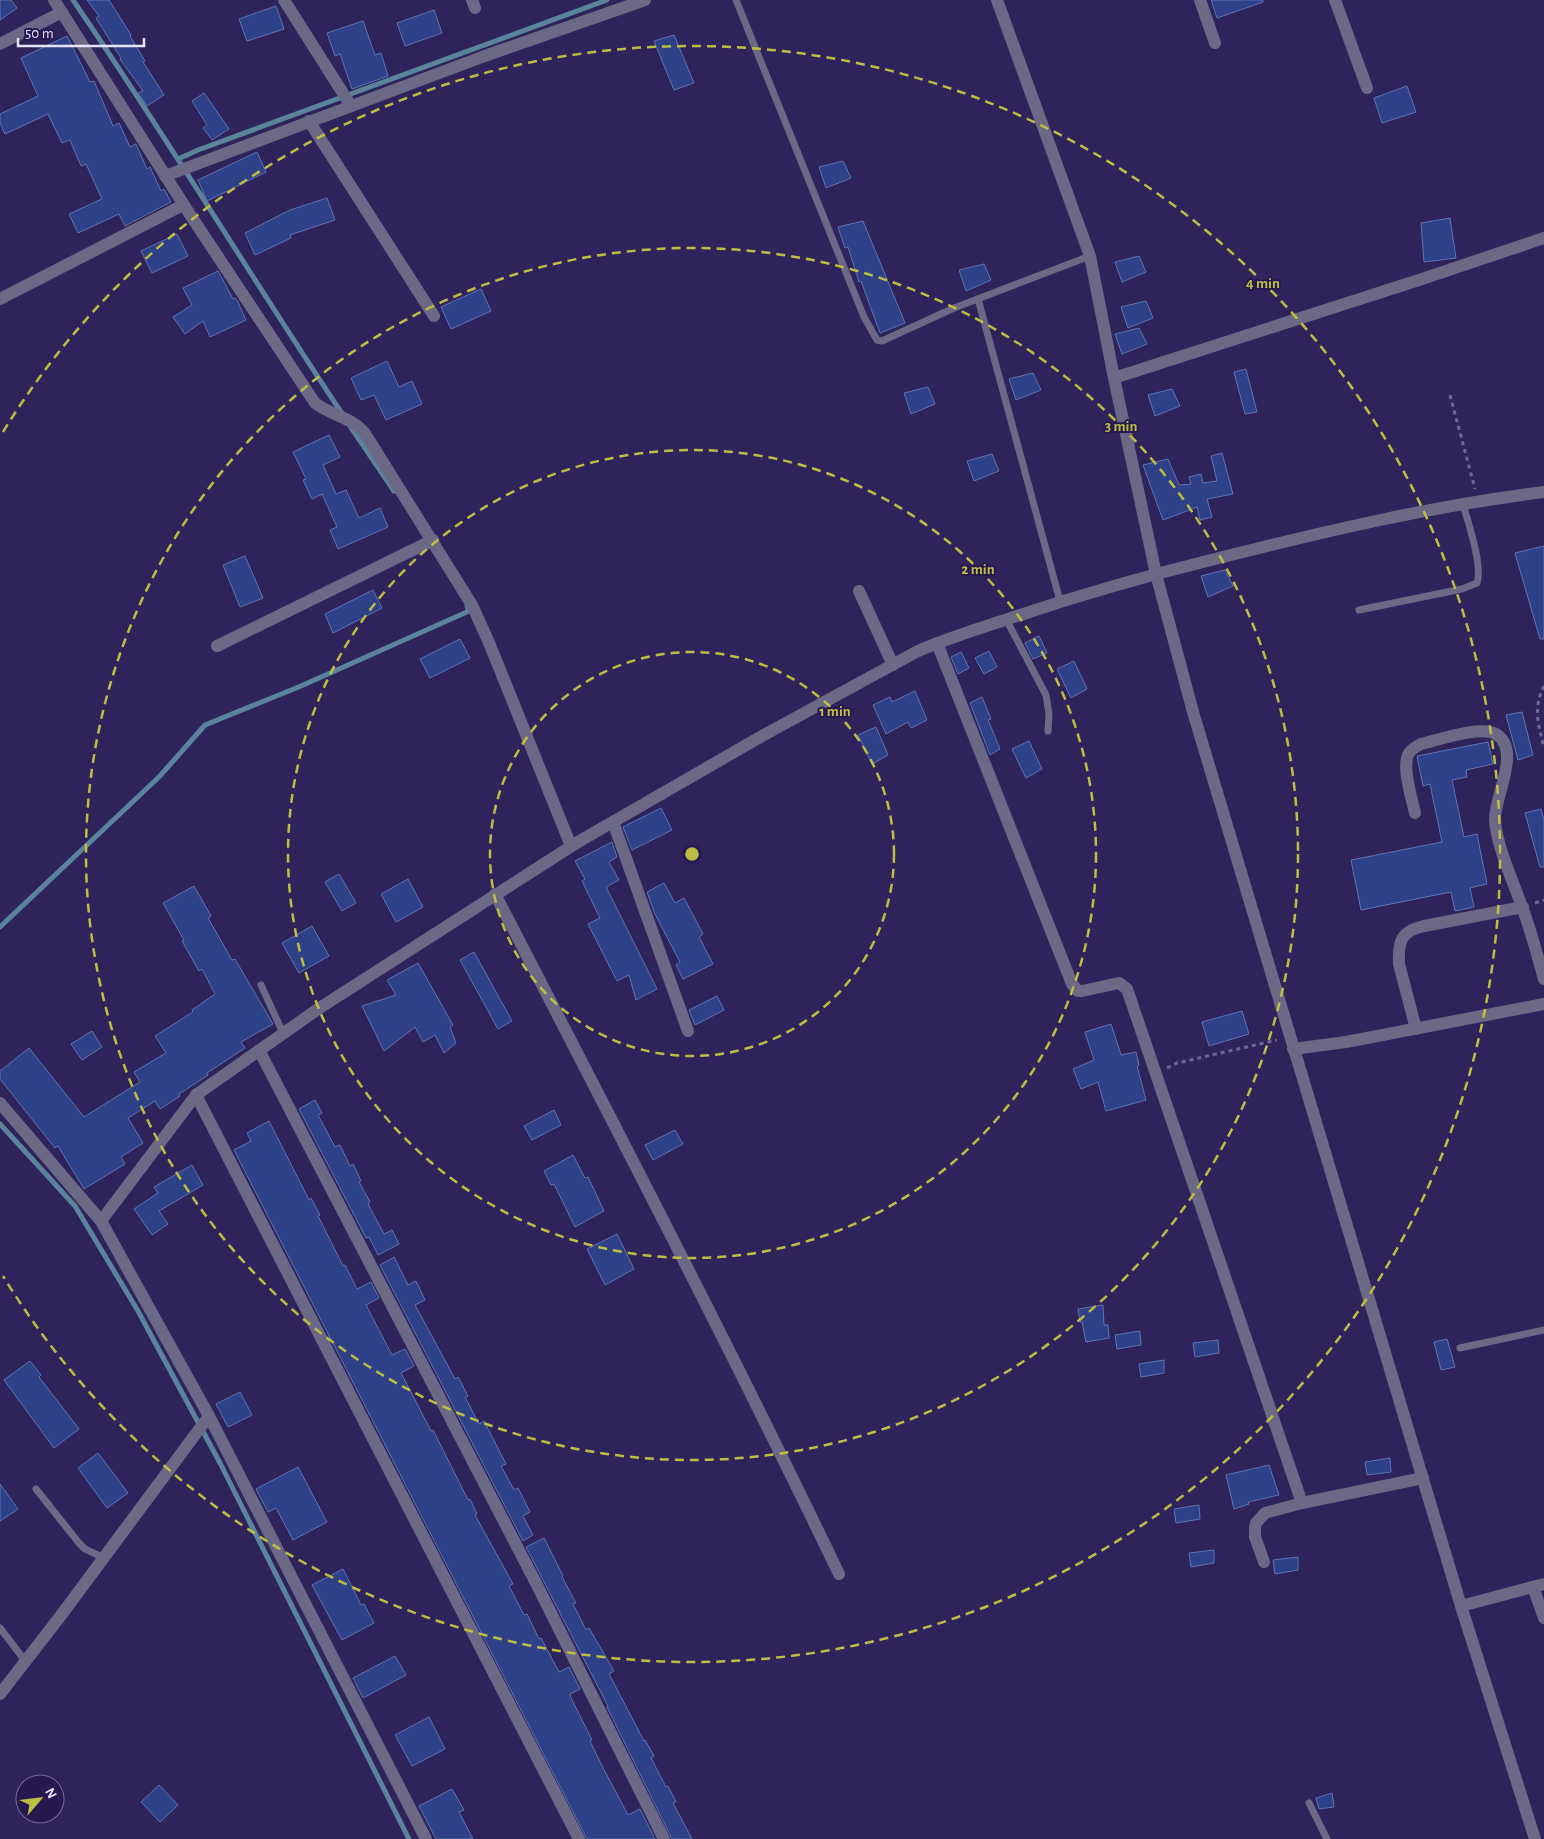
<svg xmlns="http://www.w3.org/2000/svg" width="1544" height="1839" viewBox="0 0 1544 1839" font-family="'Alegreya Sans',sans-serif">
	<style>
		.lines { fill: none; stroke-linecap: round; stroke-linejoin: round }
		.stream { stroke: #59849c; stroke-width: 5 }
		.building { fill: #2d4088; stroke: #5f74b1 }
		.path { stroke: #706894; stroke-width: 3; stroke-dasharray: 4 4; stroke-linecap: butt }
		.lane { stroke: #6b6985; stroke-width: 7 }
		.street { stroke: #6b6985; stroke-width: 12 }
		.ring { fill: none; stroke: #bfbe41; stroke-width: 2.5; stroke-dasharray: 9 6 }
		.centre { fill: #bfbe41; stroke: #261851; stroke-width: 2.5 }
		.ring-label { font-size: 15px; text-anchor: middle; font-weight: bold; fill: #bfbe41; stroke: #261851; stroke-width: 4; stroke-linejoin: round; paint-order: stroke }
	</style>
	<rect width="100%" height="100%" fill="#2f235c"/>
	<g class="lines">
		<g class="stream">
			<path d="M73 0C166 136 251 277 343 415"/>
			<path d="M178 159 198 150 607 0"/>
			<path d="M350 426 394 491"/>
			<path d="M0 927 159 777 205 725 301 686 469 611 467 606"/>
			<path d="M0 1124 75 1206 138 1311 220 1463 409 1839"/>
		</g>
	</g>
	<g class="building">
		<path d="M0 0H11L17 8 0 20Z"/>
		<path d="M87 0H109L131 35 130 36 145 61 143 62 164 95 147 106 138 93 143 91 120 59 121 58 96 18 99 16Z"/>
		<path d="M1211 0H1263V2L1217 18Z"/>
		<path d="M276 6 284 29 247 41 239 19Z"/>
		<path d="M434 10 442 33 405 46 397 23Z"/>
		<path d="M363 21 375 55 381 53 388 76 352 89 340 54 335 56 327 33Z"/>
		<path d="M674 35 694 83 674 90 654 41Z"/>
		<path d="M67 36 90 82 94 81 113 126 119 123 130 147 136 144 147 169 150 167 161 191 164 189 171 202 125 226 119 214 78 233 69 214 102 199 86 164 81 166 70 140 62 143 48 114 5 134 0 123V114L38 96 21 58Z"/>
		<path d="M1407 86 1416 112 1382 123 1374 98Z"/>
		<path d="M204 93 229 129 212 140 203 128 207 125 192 101Z"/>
		<path d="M257 152 266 172 207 201 198 180Z"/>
		<path d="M843 161 851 178 826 188 819 167Z"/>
		<path d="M327 198 335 220 290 235 291 238 255 255 245 233 290 210Z"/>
		<path d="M1450 218 1456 258 1424 262 1421 223Z"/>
		<path d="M863 221 905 323 880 333 861 281 859 282 848 247 845 248 838 227Z"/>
		<path d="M177 234 188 256 152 273 141 251Z"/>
		<path d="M1139 256 1146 272 1122 282 1115 262Z"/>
		<path d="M984 264 991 280 966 291 959 270Z"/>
		<path d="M218 271 233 299 235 298 237 300 246 320 210 337 203 321 185 334 173 317 192 305 183 288Z"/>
		<path d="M481 289 491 311 451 329 441 307Z"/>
		<path d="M1146 301 1153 318 1128 328 1121 307Z"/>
		<path d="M1139 328 1147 344 1122 354 1115 334Z"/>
		<path d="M387 361 399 387 412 381 422 404 386 420 374 395 361 400 351 378Z"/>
		<path d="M1246 369 1257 412 1245 414 1234 372Z"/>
		<path d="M1033 373 1041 390 1016 400 1009 379Z"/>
		<path d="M928 387 935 404 911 414 904 393Z"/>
		<path d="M1172 389 1180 406 1155 416 1148 395Z"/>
		<path d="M329 435 340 457 323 465 336 494 346 490 359 518 380 508 388 527 338 549 330 530 337 527 322 494 312 499 303 480 306 479 293 452Z"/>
		<path d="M1222 453 1233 494 1207 499 1212 517 1200 520 1197 507 1163 520 1143 465 1168 459 1179 485 1191 484 1189 477 1201 474 1203 483 1217 481 1211 456Z"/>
		<path d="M992 454 999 471 974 481 967 461Z"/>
		<path d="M1544 546V639H1540L1515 553Z"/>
		<path d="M245 556 263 598 240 607 223 565Z"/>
		<path d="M1225 570 1233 586 1208 597 1201 576Z"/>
		<path d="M373 590 382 608 333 633 325 614Z"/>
		<path d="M1039 636 1047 653 1033 659 1025 643Z"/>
		<path d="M460 639 470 658 430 678 420 659Z"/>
		<path d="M989 651 997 667 984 674 975 658Z"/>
		<path d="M961 652 969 668 958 674 951 657Z"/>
		<path d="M1074 661 1087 689 1071 698 1057 669Z"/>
		<path d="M915 691 927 720 911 728 908 722 886 734 873 705 890 697 892 702Z"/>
		<path d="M982 697 991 719 988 720 1000 749 990 755 970 703Z"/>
		<path d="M1522 712 1533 755 1518 760 1506 715Z"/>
		<path d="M876 727 888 755 872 764 858 735Z"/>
		<path d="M1029 741 1042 769 1026 778 1012 749Z"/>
		<path d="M1488 742 1493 764 1466 770 1467 777 1452 780 1464 837 1477 834 1487 884 1470 888 1474 907 1455 911 1451 892 1361 910 1351 860 1442 842 1430 784 1423 786 1417 756Z"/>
		<path d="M661 808 672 830 632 850 623 827Z"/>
		<path d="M1541 809 1544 821V867H1540L1525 813Z"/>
		<path d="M612 842 617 857 609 862 619 880 606 887 657 989 636 1000 629 975 617 981 588 924 600 918 582 881 585 879 575 861Z"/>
		<path d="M339 874 356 903 342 911 325 882Z"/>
		<path d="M408 879 423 907 396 922 381 894Z"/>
		<path d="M664 883 675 903 684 898 703 934 699 937 713 964 683 979 676 965 680 962 655 914 647 892Z"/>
		<path d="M194 886 211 916 208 918 232 960 235 959 273 1024 241 1042 245 1048 207 1073 208 1075 179 1094 180 1096 160 1109 155 1101 128 1118 143 1143 121 1157 125 1164 84 1189 58 1146 55 1148 0 1079V1071L29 1048 84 1117 140 1082 134 1072 166 1053 155 1036 193 1012 192 1010 215 994 202 969 199 971 182 941 184 940 163 903Z"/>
		<path d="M312 926 329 956 299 973 282 943Z"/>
		<path d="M474 952 512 1021 498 1029 460 960Z"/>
		<path d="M418 963 453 1025 450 1027 456 1043 444 1053 435 1035 423 1042 415 1027 384 1051 362 1006 396 995 387 980Z"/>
		<path d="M717 996 724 1010 695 1025 689 1010Z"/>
		<path d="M1242 1011 1249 1034 1209 1046 1202 1022Z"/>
		<path d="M1111 1024 1121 1055 1136 1052 1139 1065 1137 1066 1146 1100 1106 1111 1098 1082 1081 1089 1073 1069 1094 1060 1085 1032Z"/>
		<path d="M92 1031 102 1047 82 1060 71 1044Z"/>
		<path d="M315 1100 322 1113 318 1115 335 1147 340 1145 350 1166 353 1164 361 1181 359 1182 370 1202 368 1204 384 1234 392 1230 399 1244 378 1255 369 1237 366 1238 299 1109Z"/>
		<path d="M554 1110 561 1125 532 1140 524 1126Z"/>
		<path d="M269 1121 309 1200 311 1198 320 1215 318 1216 343 1266 345 1265 357 1289 371 1282 379 1298 366 1305 392 1355 405 1349 414 1366 401 1373 431 1431 433 1430 468 1500 470 1499 477 1514 475 1515 513 1584 509 1586 524 1615 527 1614 539 1639 541 1638 559 1672 569 1667 580 1689 570 1694 571 1698 592 1740 590 1741 601 1764 628 1815 640 1809 655 1839H587L234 1150 251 1141 247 1133Z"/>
		<path d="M675 1130 683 1144 653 1160 645 1145Z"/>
		<path d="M573 1155 585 1178 588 1177 604 1211 575 1227 554 1184 551 1185 544 1171Z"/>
		<path d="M192 1165 203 1185 159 1211 168 1224 152 1235 134 1209 158 1193 154 1187Z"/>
		<path d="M617 1234 634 1269 605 1285 587 1249Z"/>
		<path d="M394 1257 408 1285 416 1281 425 1300 415 1305 455 1379 458 1377 468 1396 465 1397 479 1424 484 1421 506 1464 501 1466 514 1490 518 1488 530 1512 523 1516 533 1535 523 1541 380 1265Z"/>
		<path d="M1103 1305 1104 1325H1108L1109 1338 1086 1342 1082 1322H1080L1078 1309Z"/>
		<path d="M1140 1331 1141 1345 1117 1349 1115 1335Z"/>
		<path d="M1447 1339 1455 1367 1441 1370 1434 1342Z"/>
		<path d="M1218 1340 1219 1353 1195 1357 1193 1343Z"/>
		<path d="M1164 1360V1373L1141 1377 1139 1364Z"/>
		<path d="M30 1361 41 1375 39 1377 79 1429 54 1448 4 1380Z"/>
		<path d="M240 1392 252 1415 228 1427 216 1404Z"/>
		<path d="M98 1453 128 1493 107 1508 78 1468Z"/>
		<path d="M1390 1458 1391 1472 1367 1475 1365 1462Z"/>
		<path d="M1269 1465 1279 1495 1248 1502 1249 1504 1234 1509 1226 1475Z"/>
		<path d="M298 1467 327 1522 293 1540 276 1508 268 1512 256 1489Z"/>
		<path d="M0 1484 18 1509 0 1521Z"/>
		<path d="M1199 1505 1200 1519 1176 1523 1174 1509Z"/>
		<path d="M544 1538 563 1576 562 1577 576 1603 573 1604 586 1630 589 1628 614 1671 609 1674 644 1741 645 1740 654 1756 651 1758 666 1787 668 1786 676 1802 673 1803 692 1839H672L607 1707 608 1706 526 1547Z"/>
		<path d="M1214 1550V1563L1191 1567 1189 1553Z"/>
		<path d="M1298 1557V1570L1275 1574 1273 1560Z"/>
		<path d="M343 1569 361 1605 364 1604 374 1623 342 1640 312 1585Z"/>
		<path d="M395 1656 406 1675 363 1698 353 1678Z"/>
		<path d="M429 1717 445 1749 412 1766 395 1735Z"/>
		<path d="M159 1785 178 1805 160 1822 141 1802Z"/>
		<path d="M452 1789 464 1810 459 1812 473 1839H436L419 1806Z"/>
		<path d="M1332 1793 1334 1807 1319 1809 1316 1798Z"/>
	</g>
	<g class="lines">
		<g class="path">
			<path d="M1450 395 1475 489"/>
			<path d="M1544 686C1533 708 1538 724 1544 747"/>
			<path d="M1535 903 1544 900"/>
			<path d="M1167 1068 1177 1063 1277 1040"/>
		</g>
		<g class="lane">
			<path d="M736 0 864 317 877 340 882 341 954 308 1090 256"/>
			<path d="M978 299 1060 601"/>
			<path d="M1359 610 1462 589 1477 583C1483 566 1468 522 1463 504"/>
			<path d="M1006 619 1046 695 1049 714 1048 731"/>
			<path d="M261 985 283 1033"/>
			<path d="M1460 1348 1544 1330"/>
			<path d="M36 1489 79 1543 85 1549 104 1558"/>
			<path d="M0 1628 26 1662"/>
			<path d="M1309 1803 1327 1839"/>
		</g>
		<g class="street">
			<path d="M54 0 189 213 315 403C331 415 350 417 364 432L472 605 490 645 571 846"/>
			<path d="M284 0 351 106"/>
			<path d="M472 0 475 8"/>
			<path d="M997 0 1090 256 1114 378 1156 574 1193 712 1461 1606 1535 1839"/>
			<path d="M1200 0 1215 43"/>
			<path d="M1335 0 1367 88"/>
			<path d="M0 44 62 12"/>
			<path d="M309 121 434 316"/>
			<path d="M165 176 482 57 645 0"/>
			<path d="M0 299 183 205"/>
			<path d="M1114 378 1419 280 1544 238"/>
			<path d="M859 591 893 665"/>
			<path d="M937 643 1072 984 1078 991H1082L1119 983 1127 989 1302 1503"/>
			<path d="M217 646 433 540"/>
			<path d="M1415 813C1412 799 1401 765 1409 753 1412 749 1417 746 1421 744 1438 740 1481 725 1496 734 1522 750 1494 797 1495 820 1497 848 1513 880 1522 907 1531 930 1537 955 1544 979"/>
			<path d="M613 822 688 1031"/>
			<path d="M495 894C612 1120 729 1345 839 1574"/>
			<path d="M1416 1029 1399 964C1398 941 1401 931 1424 926L1523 907"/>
			<path d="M1293 1049 1346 1042 1544 1004"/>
			<path d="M259 1050 536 1583 664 1839"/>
			<path d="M196 1095 579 1839"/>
			<path d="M0 1103 101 1221 209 1416 426 1839"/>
			<path d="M101 1221 196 1095 318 1009 578 842 762 736 916 652C945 639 975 630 1005 620 1073 597 1142 577 1211 560 1322 532 1431 506 1544 492"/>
			<path d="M1264 1562 1255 1537V1528L1256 1523 1265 1513 1302 1503 1423 1478"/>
			<path d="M1533 1587 1544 1618"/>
			<path d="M1461 1606 1544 1584"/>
			<path d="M0 1694 62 1614 209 1416"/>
		</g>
	</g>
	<g class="ring">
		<circle cx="692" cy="854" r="202"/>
		<circle cx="692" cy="854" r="404"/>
		<circle cx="692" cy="854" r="606"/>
		<path d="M3 432A808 808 0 1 1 3 1276"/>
	</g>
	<circle cx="692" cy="854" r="8" class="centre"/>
	<g class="ring-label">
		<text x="1263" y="288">4 min</text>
		<text x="1121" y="431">3 min</text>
		<text x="978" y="574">2 min</text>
		<text x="835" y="716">1 min</text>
	</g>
	<g transform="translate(40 1799) rotate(62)"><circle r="24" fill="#261851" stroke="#736a95"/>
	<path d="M0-4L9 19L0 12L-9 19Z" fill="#bfbe41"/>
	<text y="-8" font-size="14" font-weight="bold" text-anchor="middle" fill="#e6e4fa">N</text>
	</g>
	<path d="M18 38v8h126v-8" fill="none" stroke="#e6e4fa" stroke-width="2.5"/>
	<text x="25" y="38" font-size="15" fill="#e6e4fa" stroke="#261851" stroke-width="4" paint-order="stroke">50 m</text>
</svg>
